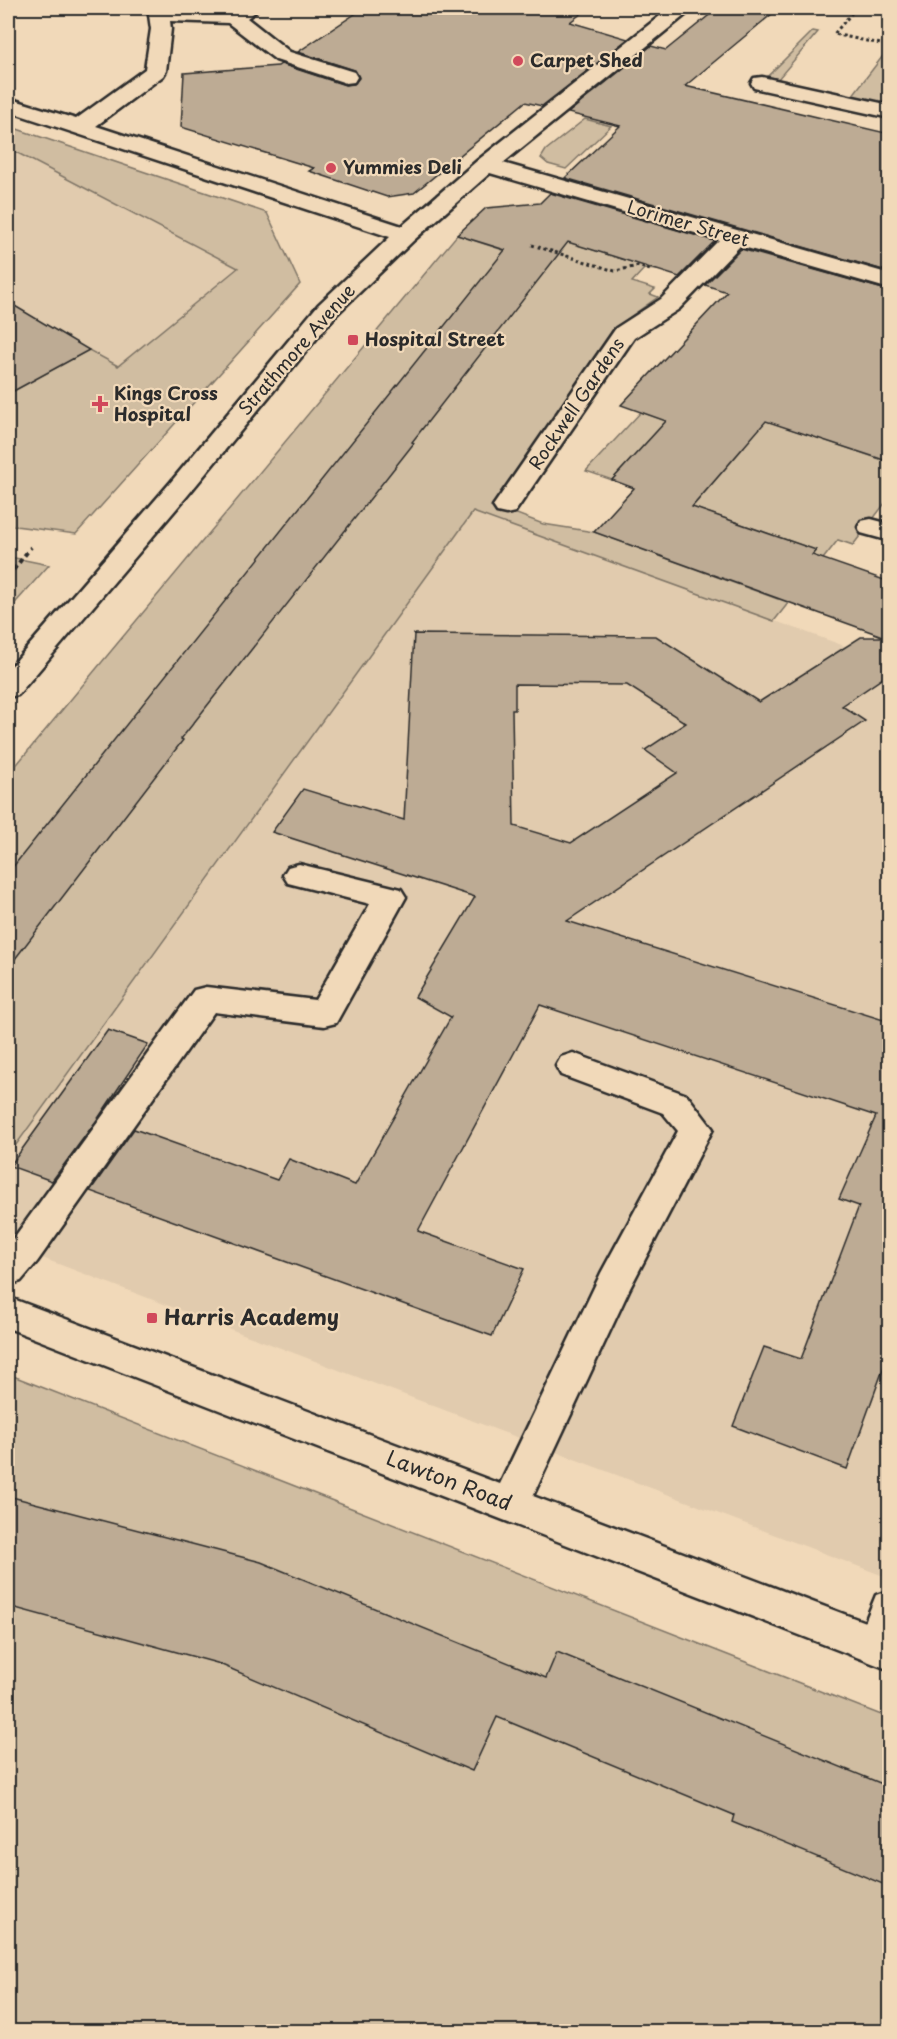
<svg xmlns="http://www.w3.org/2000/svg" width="897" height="2039" viewBox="0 0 897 2039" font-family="'Playpen Sans',sans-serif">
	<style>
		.built { fill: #e1cbae }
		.green { fill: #d0bda1; stroke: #7e7466; stroke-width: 1.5 }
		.building { fill: #bdab94; stroke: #2b2b2b; stroke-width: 1.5; fill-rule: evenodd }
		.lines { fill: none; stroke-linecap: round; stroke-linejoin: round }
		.minor-casing { stroke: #2b2b2b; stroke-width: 5 }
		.path-far1 { stroke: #2b2b2b; stroke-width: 3; stroke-dasharray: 3 3; stroke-linecap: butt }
		.path { stroke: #2b2b2b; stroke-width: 4; stroke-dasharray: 4.5 4.5; stroke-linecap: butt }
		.minor { fill: #f1d9b9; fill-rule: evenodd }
		.poi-dot { fill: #d1495b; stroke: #f1d9b9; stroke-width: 2 }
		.labels { text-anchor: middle; stroke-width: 4.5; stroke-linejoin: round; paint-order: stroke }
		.far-poi-label { font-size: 18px; font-weight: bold; fill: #2b2b2b; stroke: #f1d9b9; text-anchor: start }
		.far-street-label { font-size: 18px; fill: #2b2b2b; stroke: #f1d9b9 }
		.poi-label { font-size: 21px; font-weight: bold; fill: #2b2b2b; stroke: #f1d9b9; text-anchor: start }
		.street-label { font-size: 21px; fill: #2b2b2b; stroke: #f1d9b9 }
	</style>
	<rect width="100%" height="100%" fill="#f1d9b9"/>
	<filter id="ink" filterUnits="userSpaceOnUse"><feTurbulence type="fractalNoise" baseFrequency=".0167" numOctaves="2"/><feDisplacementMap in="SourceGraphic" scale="12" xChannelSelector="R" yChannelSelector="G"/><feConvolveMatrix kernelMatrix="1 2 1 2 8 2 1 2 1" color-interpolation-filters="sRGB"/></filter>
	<g filter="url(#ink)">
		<g class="built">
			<path d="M8 126 267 213 300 284 76 534 8 525Z"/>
			<path d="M473 512 889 662V1578L8 1245V1156Z"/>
		</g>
		<g class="green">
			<path d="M813 31 818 32 778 79 768 76Z"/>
			<path d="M889 48V105L852 96Z"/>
			<path d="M585 119 611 126 566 169 548 164 541 158 546 150Z"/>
			<path d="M8 126 267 213 300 284 76 534 8 525V394L89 350 118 366 238 268 8 148Z"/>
			<path d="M525 229 658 270 644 269 632 282 655 289 650 294 658 297 613 329 493 505 543 524 594 532 778 599 816 550 692 507 744 447 722 406 889 462V498L853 545 838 540 774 621 473 512 8 1156V775L457 235 503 250Z"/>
			<path d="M641 412 667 421 612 480 586 471Z"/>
			<path d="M10 557 49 565 8 611V561Z"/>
			<path d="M8 1374 889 1718V2031H8Z"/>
		</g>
		<g class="building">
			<path d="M364 8H589L570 22 628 39 542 106 525 102 414 193 387 197 309 171 314 168 181 127 184 73 278 66 281 64 345 85 354 84 359 78 355 70 298 52Z"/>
			<path d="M718 8H779L685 86 890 134V272L565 178 620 126 568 113 651 46 666 50Z"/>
			<path d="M550 193 715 241 679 277 568 242 412 442 414 443 181 739 183 740 8 968V873L505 250 457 235 486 208 540 203Z"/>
			<path d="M741 249 890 291V462L766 421 692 507 816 550 812 555 890 582V673L842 706 865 721 567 921 890 1022V1350L847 1469 733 1426 764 1347 801 1359 859 1206 839 1199 876 1116 540 1005 418 1231 524 1269 492 1336 90 1191 134 1129 277 1180 289 1159 355 1185 451 1017 415 997 475 897 272 832 303 789 404 820 414 634 656 636 759 702 861 637H885L594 532 634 488 612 480 666 421 621 405 727 292 705 285ZM515 684 627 685 686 723 645 750 677 773 571 843 514 826 512 710H515Z"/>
			<path d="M8 302 89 350 8 394Z"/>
			<path d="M108 1030 148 1044 99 1117 52 1181 10 1166Z"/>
			<path d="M8 1496 261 1562 546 1678 557 1652 890 1787V1887L732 1822 734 1815 497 1717 472 1771 217 1663 8 1606Z"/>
		</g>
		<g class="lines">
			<defs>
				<g id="minor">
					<path d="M148 8 229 11 234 8H258L255 12 247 18 290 52 354 72 357 77 354 82 346 83 276 60 228 23 170 21 171 29 166 71 163 76 96 126 402 226 478 160 670 8H692L689 12 503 163 890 274V289L740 246 679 309 634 338 515 512 506 514 497 512 493 506 616 328 661 299 719 240 490 173 414 240 336 315 188 495 18 695 8 697V670L170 483 318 305 390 237 8 111V98L76 119 145 69 151 29Z"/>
					<path d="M762 77 890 105V118L754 88 751 83 754 78Z"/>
					<path d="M871 519 890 524V541L861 533 858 527 861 521Z"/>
					<path d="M299 864 401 889 406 897 336 1023 324 1026 214 1012 37 1262 21 1281 8 1285V1246L194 990 206 987 315 1000 370 904 288 883 283 875 288 867Z"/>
					<path d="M573 1053 687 1095 713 1129 630 1288 533 1496 865 1622 876 1595 890 1590V1670L8 1328V1297L500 1484 601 1273 678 1131 663 1113 561 1075 556 1066 561 1057Z"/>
				</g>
			</defs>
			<use href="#minor" class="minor-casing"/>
			<g class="path-far1">
				<path d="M856 8 834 34 890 46"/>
				<path d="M532 245 615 271 638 266 650 270"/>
			</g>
			<path class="path" d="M8 577 31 547"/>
			<use href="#minor" class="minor"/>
		</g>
	</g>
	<g class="poi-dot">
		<circle cx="518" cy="61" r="6"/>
		<circle cx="331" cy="168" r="6"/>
		<rect x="347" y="334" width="12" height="12" rx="3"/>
		<path d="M97 395h6v6h6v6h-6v6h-6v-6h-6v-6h6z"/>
		<rect x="146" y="1312" width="12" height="12" rx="3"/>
	</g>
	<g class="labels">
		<g class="far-poi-label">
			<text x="530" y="67">Carpet Shed</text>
			<text x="343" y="174">Yummies Deli</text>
			<text x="365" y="346">Hospital Street</text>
			<text x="114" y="400">Kings Cross<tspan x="114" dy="21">Hospital</tspan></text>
		</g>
		<g class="far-street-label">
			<text transform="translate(688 224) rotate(16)" y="6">Lorimer Street</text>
			<text transform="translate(297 350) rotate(-49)" y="6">Strathmore Avenue</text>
			<text transform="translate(577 404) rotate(-56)" y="6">Rockwell Gardens</text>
		</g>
		<g class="poi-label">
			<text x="164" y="1325">Harris Academy</text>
		</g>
		<g class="street-label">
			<text transform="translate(449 1481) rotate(21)" y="7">Lawton Road</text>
		</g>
	</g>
	<rect width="897" height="2039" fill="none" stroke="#f1d9b9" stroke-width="30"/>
	<rect x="15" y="15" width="867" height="2009" fill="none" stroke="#2b2b2b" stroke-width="2" filter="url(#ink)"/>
</svg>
